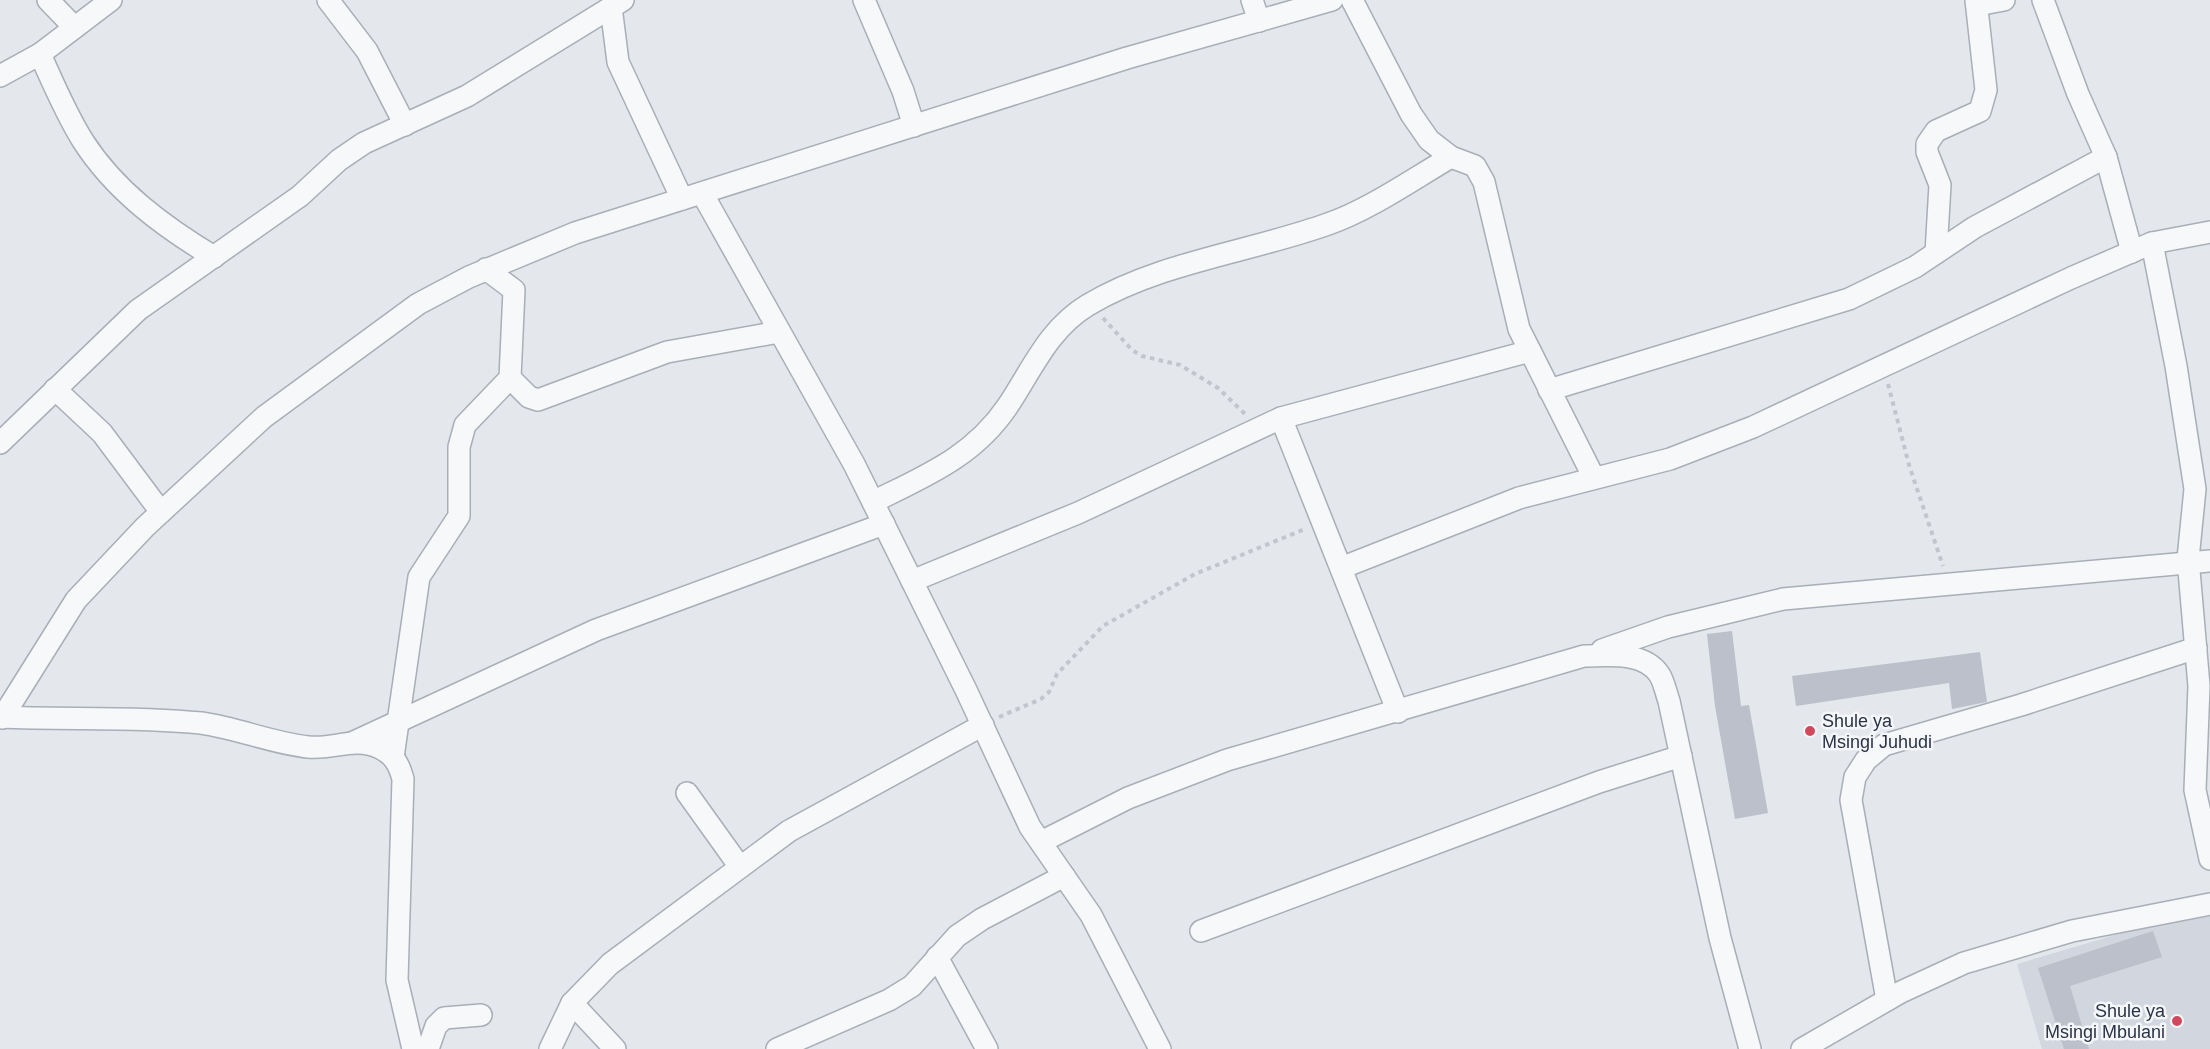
<svg xmlns="http://www.w3.org/2000/svg" width="2210" height="1049" viewBox="0 0 2210 1049" font-family="Helvetica,sans-serif">
	<style>
		.built { fill: #d2d6de }
		.building { fill: #bbc0ca }
		.lines { fill: none; stroke-linecap: round; stroke-linejoin: round }
		.minor-casing { stroke: #a9aeb7; stroke-width: 24 }
		.path { stroke: #c2c5cb; stroke-width: 4; stroke-dasharray: 4.5 4.5; stroke-linecap: butt }
		.minor { stroke: #f7f8fa; stroke-width: 21 }
		.poi-dot { fill: #d1495b; stroke: #f4f6f9; stroke-width: 2 }
		.labels { text-anchor: middle; stroke-width: 5; stroke-linejoin: round; paint-order: stroke }
		.poi-label { font-size: 18px; fill: #2b3445; stroke: #f4f6f9; text-anchor: start }
	</style>
	<rect width="100%" height="100%" fill="#e4e7ec"/>
	<path class="built" d="M2210 907V1049H2042L2017 964Z"/>
	<g class="building">
		<path d="M1732 631 1741 706 1749 705 1768 813 1735 819 1715 706 1707 634Z"/>
		<path d="M1980 652 1987 702 1952 709 1949 683 1796 706 1792 676Z"/>
		<path d="M2153 931 2162 957 2070 986 2089 1049H2064L2038 968Z"/>
	</g>
	<g class="lines">
		<defs>
			<g id="minor">
				<path d="M48 0 74 27"/>
				<path d="M328 0 367 51 405 125"/>
				<path d="M864 0 903 91 914 126"/>
				<path d="M1252 0 1259 21"/>
				<path d="M1352 0 1411 114 1429 140 1451 157 1475 166 1484 182 1519 329 1594 478"/>
				<path d="M2043 0 2078 94 2106 157 2132 252"/>
				<path d="M1977 5 2004 0"/>
				<path d="M611 7 618 62 682 199"/>
				<path d="M40 54C53 83 66 114 83 141 115 191 164 227 214 257"/>
				<path d="M0 76 40 54 111 0"/>
				<path d="M702 193 854 464 966 690 1030 827 1091 915 1160 1049"/>
				<path d="M2152 243 2176 366 2195 489 2188 559 2199 686 2195 790 2210 859"/>
				<path d="M1936 253 1940 185 1927 152V144L1936 131 1980 111 1986 90 1976 0"/>
				<path d="M510 378 529 397 538 400 667 352 779 332"/>
				<path d="M55 389 102 433 161 512"/>
				<path d="M1549 390 1849 299 1915 267 1975 227 2106 157"/>
				<path d="M1281 418 1398 712"/>
				<path d="M0 443 138 310 300 196 339 160 364 143 467 96 623 0"/>
				<path d="M873 502C925 476 973 457 1007 407 1032 370 1048 329 1088 305 1160 262 1250 252 1328 224 1369 210 1413 179 1451 157"/>
				<path d="M1341 568 1519 498 1670 459 1753 427 2071 278 2152 243 2210 232"/>
				<path d="M912 581 1078 513 1281 418 1530 351"/>
				<path d="M1602 650 1668 627 1783 599 2210 561"/>
				<path d="M0 717C67 720 134 716 201 723 237 728 272 743 308 747 332 750 355 736 380 748 394 755 399 764 403 779L397 980 413 1049"/>
				<path d="M2 718 76 600 145 527 264 417 418 304 469 277 575 233 1127 58 1332 0"/>
				<path d="M354 742 596 630 884 524"/>
				<path d="M393 757 419 577 459 516V447L465 425 510 378 514 290 486 269"/>
				<path d="M687 793 740 867"/>
				<path d="M1041 842 1128 798 1227 760 1584 656C1608 656 1643 651 1659 674 1664 681 1666 693 1669 701L1720 938 1750 1049"/>
				<path d="M1201 931 1599 782 1681 756"/>
				<path d="M937 957 987 1049"/>
				<path d="M1887 1000 1851 800 1855 777 1866 760 1884 745 2021 705 2196 648"/>
				<path d="M572 1003 615 1049"/>
				<path d="M428 1049 436 1026 444 1018 481 1015"/>
				<path d="M550 1049 572 1003 610 964 789 831 983 725"/>
				<path d="M777 1049 889 1000 912 986 957 936 982 919 1064 876"/>
				<path d="M1802 1049 1901 992 1964 963 2072 931 2210 904"/>
			</g>
		</defs>
		<use href="#minor" class="minor-casing"/>
		<g class="path">
			<path d="M1103 318 1132 350 1142 356 1180 365 1218 388 1245 414"/>
			<path d="M1888 384 1909 465 1943 566"/>
			<path d="M999 717 1041 699 1049 692 1057 674 1103 626 1195 574 1305 529"/>
		</g>
		<use href="#minor" class="minor"/>
	</g>
	<g class="poi-dot">
		<circle cx="1810" cy="731" r="6"/>
		<circle cx="2177" cy="1021" r="6"/>
	</g>
	<g class="labels">
		<g class="poi-label">
			<text x="1822" y="727">Shule ya<tspan x="1822" dy="21">Msingi Juhudi</tspan></text>
			<text x="2165" y="1017" text-anchor="end">Shule ya<tspan x="2165" dy="21">Msingi Mbulani</tspan></text>
		</g>
	</g>
</svg>
